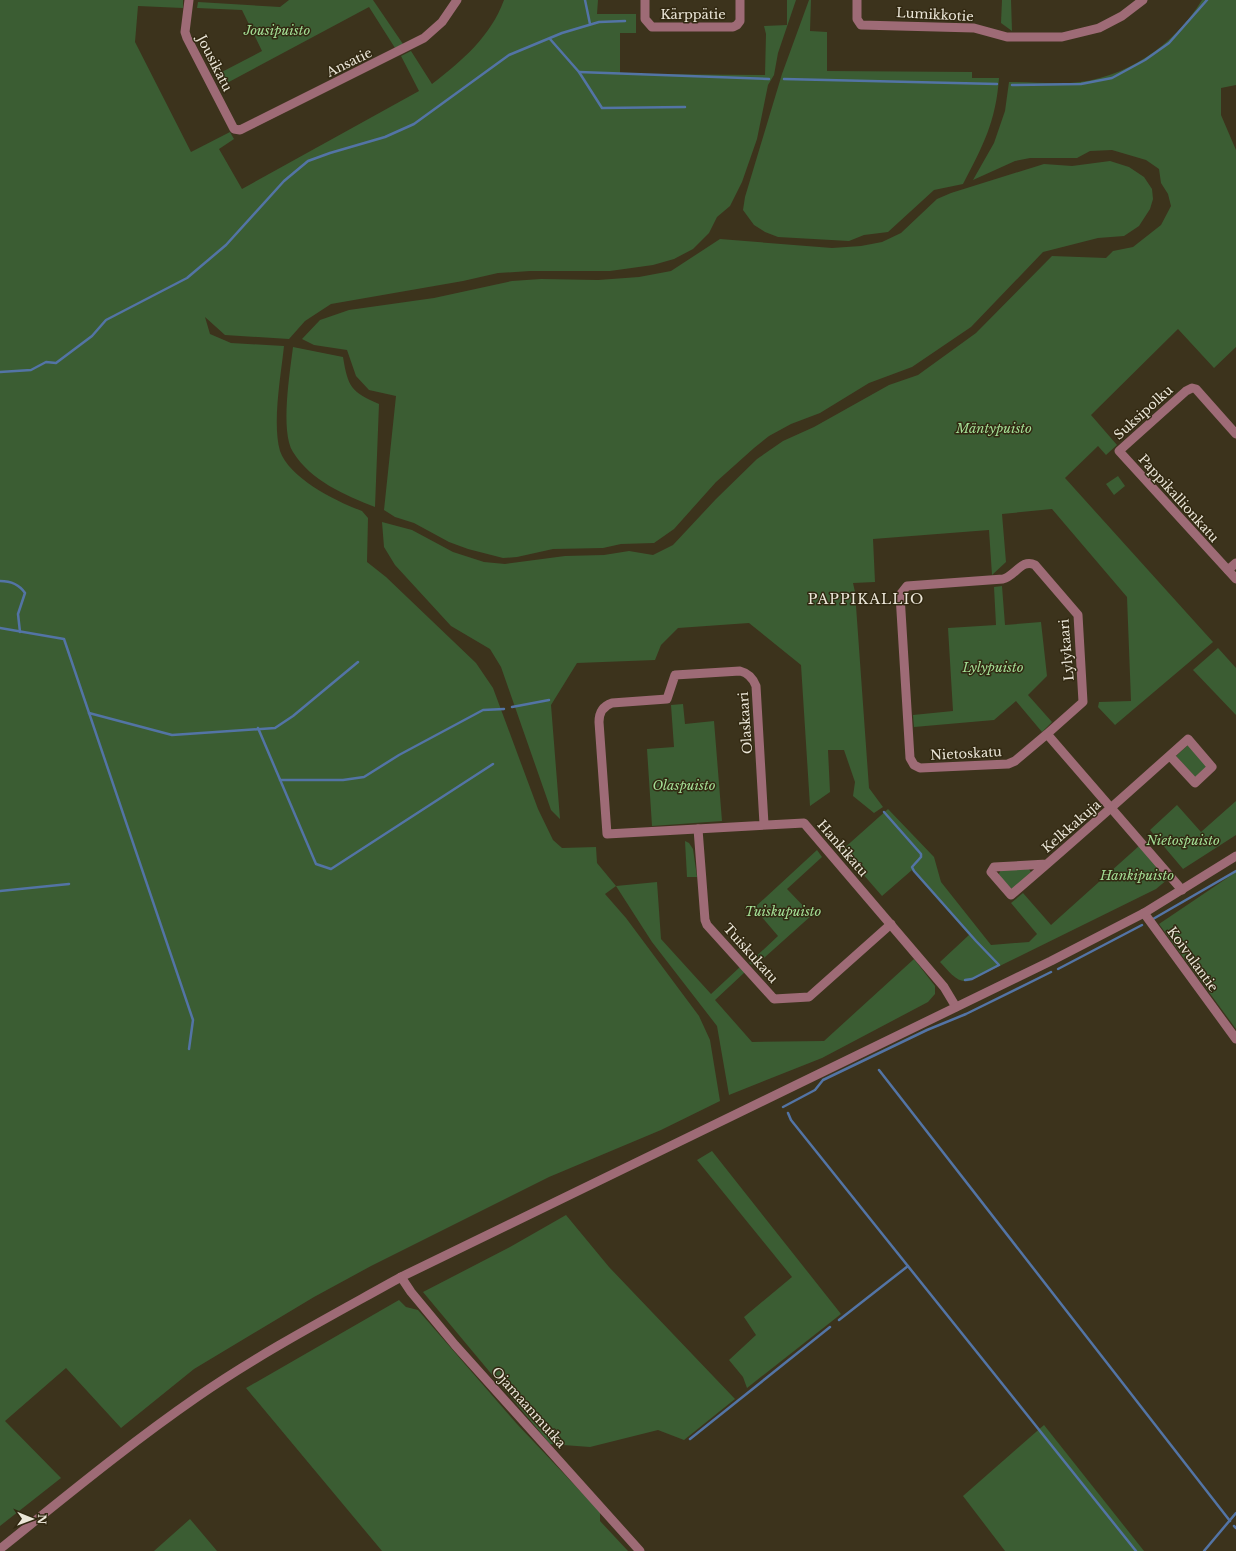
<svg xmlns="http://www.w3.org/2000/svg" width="1236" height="1551" viewBox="0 0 1236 1551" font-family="'Libre Baskerville',serif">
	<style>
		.green { fill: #3b5d33 }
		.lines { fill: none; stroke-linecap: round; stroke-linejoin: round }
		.stream { stroke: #5374a5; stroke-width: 2.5 }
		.minor { stroke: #9e6b76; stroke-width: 9 }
		.labels { text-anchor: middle; stroke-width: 3; stroke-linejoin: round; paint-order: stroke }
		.street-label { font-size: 13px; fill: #ebe6d8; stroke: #322912 }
		.park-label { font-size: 13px; font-style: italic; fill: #a3de95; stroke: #322912 }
		.neighbourhood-label { font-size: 14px; letter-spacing: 1px; fill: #ebe6d8; stroke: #322912 }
	</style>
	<rect width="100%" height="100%" fill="#3c331c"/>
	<g class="green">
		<path d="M0 0H183V8L138 6 135 42 191 152 230 132 234 139 219 149 242 189 419 91 401 56 411 51 432 84C462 61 491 36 504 0H598L597 14H636V33H620V74L765 75 766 34 764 26 787 25V0H796L778 53 774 75 768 85 757 139 742 182 730 206 717 217 709 233 693 249 674 259 653 265 610 271H530L498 273 463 281 331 304 305 321 289 339 225 335 205 317 210 334 231 343 284 346C281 375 272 423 280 451 289 478 337 502 362 511L368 518 367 562 386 577 476 663 493 688 538 809 553 840 562 848 596 847 597 863 616 886 657 882 661 939 711 994 740 967 745 972 715 1000 752 1042 824 1041 914 959 935 986V994L928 1002 822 1058 729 1095 717 1026 652 942 616 886 605 894 626 918 699 1016 710 1040 720 1101 661 1130 549 1177 371 1266 314 1297 194 1369 121 1428 66 1368 5 1421 61 1478 0 1526Z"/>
		<path d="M289 0H373L403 44 395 48 369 7 227 83 223 77 216 75 262 51 242 10 197 8 198 2 280 7Z"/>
		<path d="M809 0H811L810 31 827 32V71L972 72V78H999C996 121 983 146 963 184L934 190 888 232 864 235 849 241 778 237 765 232 754 225 743 210 745 197 782 74Z"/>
		<path d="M1002 0H1011L1012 31 1001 23Z"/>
		<path d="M1202 0H1236V85L1221 88V115L1236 150V347L1214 368 1178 329 1091 415 1117 445 1106 455 1098 446 1065 478 1213 642 1115 725 1098 707 1099 702 1131 701 1127 597 1052 509 1002 514 1006 562 992 575 989 530 873 539 875 582 853 583 855 592 869 788 883 807 874 813 853 796 855 782 844 750H828L830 792 810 806 801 665 749 623 678 628 661 645 655 660 577 663 551 705 560 819 551 810 501 667 490 649 451 626 395 565 384 547 382 522 412 530 453 552 484 562 505 564 565 556 604 555 629 551 653 555 673 545 716 499 757 459 783 441 814 427 889 385 918 375 976 333 1052 256 1106 258 1113 251 1133 247 1161 225 1171 206 1168 194 1161 183 1159 169 1146 160 1112 150 1090 151 1077 158H1030L1015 161 973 180 994 143 1005 111 1009 82C1029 82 1050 84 1070 83 1124 80 1175 45 1202 0Z"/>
		<path d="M1110 161 1129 167 1144 177 1152 189 1153 199 1150 209 1139 226 1124 236 1098 238 1043 252 971 327 912 367 869 383 820 413 791 424 769 436 754 448 716 482 674 529 654 543 621 544 603 548 553 549 517 557 503 558 468 549 449 542 414 523 395 517 384 510 396 396 369 390 356 376 347 350 314 345 302 339 320 320 349 310 434 298 512 281 541 279 598 280 639 277 671 271 720 239 832 248 861 246 882 242 901 233 937 199 951 193 1044 164 1072 166Z"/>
		<path d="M293 347 343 357C348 387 351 392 379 404L375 507C345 495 311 481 293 452 280 431 290 372 293 347Z"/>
		<path d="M1118 476 1125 486 1114 495 1106 484Z"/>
		<path d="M1002 586 1005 625 1041 622 1047 676 1028 695 1052 722 1042 732 1016 701 994 720 914 727 913 715 953 711 948 628 996 625 994 587Z"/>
		<path d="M1218 648 1236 668V715L1193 670Z"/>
		<path d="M683 704 685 724 714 721 722 821 652 826 647 749 674 747 671 705Z"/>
		<path d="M1188 745 1208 767 1196 778 1176 756Z"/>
		<path d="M1236 801V835L1183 869 1150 830 1177 805 1201 832Z"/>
		<path d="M888 809 934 857 941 882 991 945 1029 942 1037 934 1011 903 1023 893 1051 925 1139 846 1168 879 1156 889 969 981C956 983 949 971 940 962L969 935 912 870 882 896 842 850Z"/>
		<path d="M685 841 689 843 693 849 697 877H687Z"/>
		<path d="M817 850 822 857 787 889 812 915 755 966 749 963 778 936 754 908Z"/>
		<path d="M1029 869 1031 872 1012 889 998 875 1001 870Z"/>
		<path d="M1236 872V1029L1159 924Z"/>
		<path d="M712 1151 841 1314 747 1388 743 1377 729 1360 756 1335 744 1317 792 1277 697 1160Z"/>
		<path d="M566 1215 609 1267 735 1399 684 1440 658 1430 590 1447 550 1444 423 1292 510 1247Z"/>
		<path d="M399 1300 406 1307 418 1310 517 1424 600 1512V1521L628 1551H382L246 1388Z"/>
		<path d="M1044 1425 1144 1551H1005L963 1496Z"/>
		<path d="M190 1519 217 1551H154Z"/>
	</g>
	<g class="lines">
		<g class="stream">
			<path d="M585 0 590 24"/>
			<path d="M550 39 579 72 602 108 685 107"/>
			<path d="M579 72 769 79"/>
			<path d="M784 79 997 84"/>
			<path d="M1012 85 1081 84 1112 78 1145 60 1169 43 1207 0"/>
			<path d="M0 372 31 370 46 362 56 363 92 336 106 320 187 278 226 245 284 181 308 161 330 153 385 137 414 124 509 55 562 33 599 22 625 21"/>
			<path d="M0 581C10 581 19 584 25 593L18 614 20 632"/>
			<path d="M0 628 64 639 193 1020 189 1049"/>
			<path d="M512 707 549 700"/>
			<path d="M89 713 172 735 275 728 293 716 358 662"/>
			<path d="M258 728 316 864 331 869 493 764"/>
			<path d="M280 780H343L364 777 399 755 483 710 504 709"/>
			<path d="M884 812 921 854V857L912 867 914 871 976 941 999 965 972 979 965 980"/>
			<path d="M0 891 69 884"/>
			<path d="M1153 919 1236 871"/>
			<path d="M1058 969 1142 925"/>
			<path d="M879 1070 1230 1521"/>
			<path d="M783 1107 815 1090 823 1080 927 1030 966 1014 1051 972"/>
			<path d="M788 1113 791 1120 1136 1551"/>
			<path d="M839 1320 908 1266"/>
			<path d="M690 1439 830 1327"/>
			<path d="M1234 1526 1236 1528"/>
			<path d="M1204 1551 1236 1513"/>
		</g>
		<g class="minor">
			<path d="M189 0 185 32 187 38 234 129 240 130 424 38 442 22 457 0"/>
			<path d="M645 0V19L652 27H733L737 25 740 21V0"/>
			<path d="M857 0V19L861 25 974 28 1007 37H1062L1099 28 1122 16 1143 0"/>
			<path d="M1236 434 1196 389 1192 388 1186 391 1119 451 1236 579"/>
			<path d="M1228 570 1236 563"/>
			<path d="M1047 734 1083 702 1078 615 1035 565C1022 558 1015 576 1003 579L907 586 900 595 910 758 914 765 920 768 1008 764 1015 761 1047 734 1182 890"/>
			<path d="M764 824 756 686C753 678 748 673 740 671L675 675 667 699 612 703C603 706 599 712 599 722L607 834 804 823 944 987 956 1007"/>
			<path d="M698 829 705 920 707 925 774 999 809 997 891 924"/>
			<path d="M1047 864 994 867 991 872 1011 895C1071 844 1129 792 1188 739L1212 767 1195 783 1170 756"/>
			<path d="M1144 913 1236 1039"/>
			<path d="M401 1277 411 1292 455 1345 640 1551"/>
			<path d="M0 1549C65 1497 129 1444 197 1397 262 1352 333 1315 401 1277L1051 961 1144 913 1236 856"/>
		</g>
	</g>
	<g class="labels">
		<g class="street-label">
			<text x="693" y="19">Kärppätie</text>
			<text transform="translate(935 14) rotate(3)" y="5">Lumikkotie</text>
			<text transform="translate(349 62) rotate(-26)" y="5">Ansatie</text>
			<text transform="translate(215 63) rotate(63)" y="5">Jousikatu</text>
			<text transform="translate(1143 412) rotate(-42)" y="5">Suksipolku</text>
			<text transform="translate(1179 498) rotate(48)" y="5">Pappikallionkatu</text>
			<text transform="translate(1066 650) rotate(-95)" y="5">Lylykaari</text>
			<text transform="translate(745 723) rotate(-94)" y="5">Olaskaari</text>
			<text transform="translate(966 753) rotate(-3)" y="5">Nietoskatu</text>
			<text transform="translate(1071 826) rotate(-41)" y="5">Kelkkakuja</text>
			<text transform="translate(843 848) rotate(49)" y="5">Hankikatu</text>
			<text transform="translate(751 953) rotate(48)" y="5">Tuiskukatu</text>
			<text transform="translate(1193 959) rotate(54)" y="5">Koivulantie</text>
			<text transform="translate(529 1407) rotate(48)" y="5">Ojamaanmutka</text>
		</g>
		<g class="park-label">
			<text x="277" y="35">Jousipuisto</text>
			<text x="994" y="433">Mäntypuisto</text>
			<text x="993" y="672">Lylypuisto</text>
			<text x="684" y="790">Olaspuisto</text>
			<text x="1183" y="845">Nietospuisto</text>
			<text x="1137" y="880">Hankipuisto</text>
			<text x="783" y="916">Tuiskupuisto</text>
		</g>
		<g class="neighbourhood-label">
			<text x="866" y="604">PAPPIKALLIO</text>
		</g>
	</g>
	<g transform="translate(32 1519) rotate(91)" stroke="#322912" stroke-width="3" paint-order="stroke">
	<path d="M0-3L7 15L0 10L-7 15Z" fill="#ebe6d8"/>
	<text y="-6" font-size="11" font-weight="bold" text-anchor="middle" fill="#ebe6d8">N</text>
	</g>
</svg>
